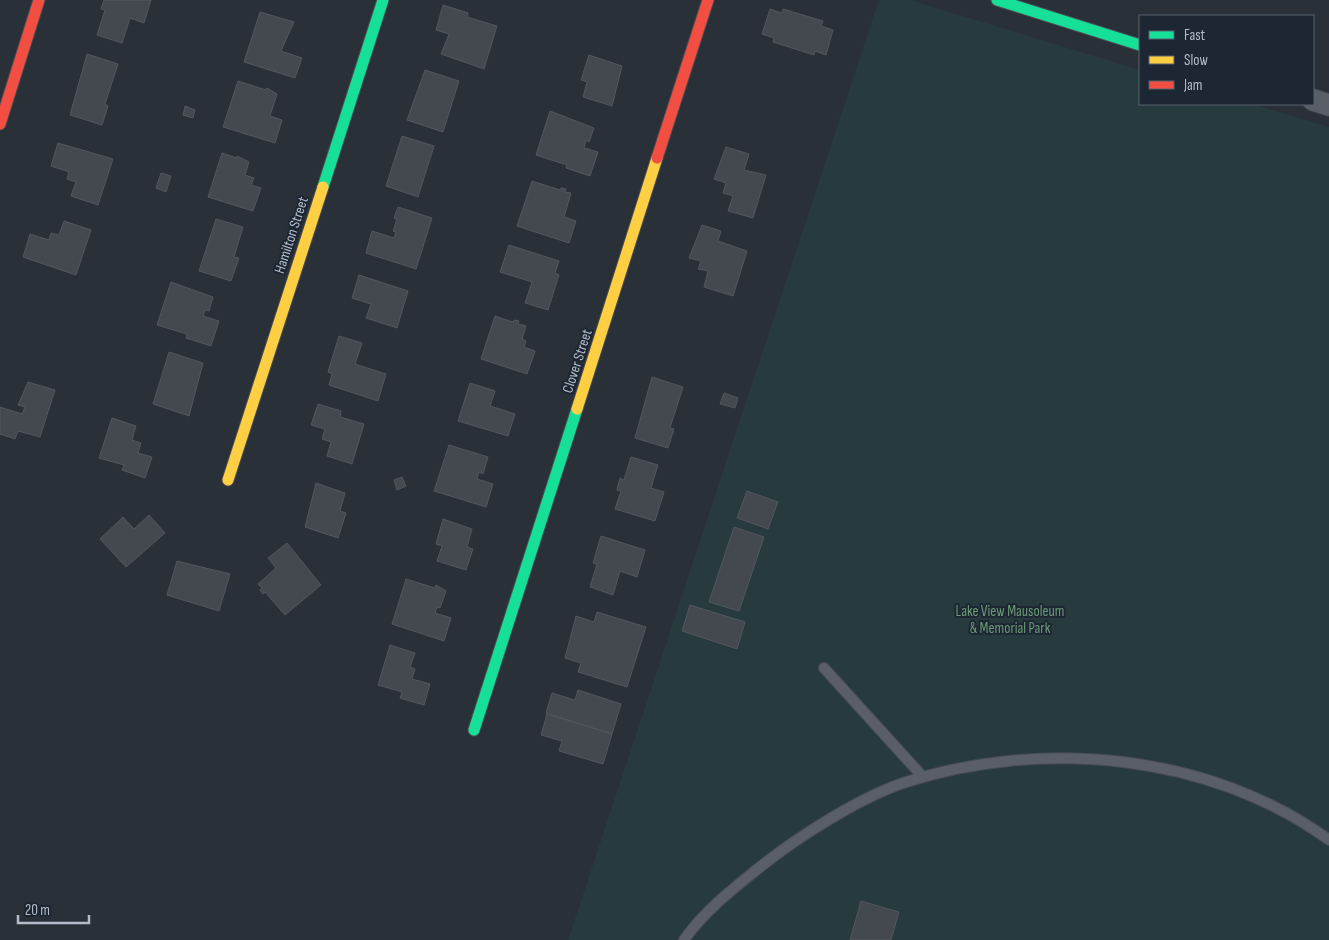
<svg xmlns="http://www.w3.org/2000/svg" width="1329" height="940" viewBox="0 0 1329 940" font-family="'Sofia Sans Condensed',sans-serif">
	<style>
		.green { fill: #273a3e }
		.building { fill: #444950; stroke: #52575f }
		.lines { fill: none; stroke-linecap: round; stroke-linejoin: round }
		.lane-casing { stroke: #484c53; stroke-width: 12 }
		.street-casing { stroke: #484c53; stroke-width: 23 }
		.fast-casing { stroke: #484c53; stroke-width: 13 }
		.slow-casing { stroke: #484c53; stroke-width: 13 }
		.jam-casing { stroke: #484c53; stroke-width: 13 }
		.lane { stroke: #5a5e66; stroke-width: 10 }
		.street { stroke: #5a5e66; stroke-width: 21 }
		.fast { stroke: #16e098; stroke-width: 11 }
		.slow { stroke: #ffcf43; stroke-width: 11 }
		.jam { stroke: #f24e42; stroke-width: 11 }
		.labels { text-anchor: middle; stroke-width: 4; stroke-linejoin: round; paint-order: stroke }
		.street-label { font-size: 15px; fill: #b4bcc9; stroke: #1d2633 }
		.park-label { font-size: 15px; fill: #6b9a76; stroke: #1d2633 }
	</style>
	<rect width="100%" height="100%" fill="#2a3038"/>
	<path class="green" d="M879 0H910L1140 70V104H1252L1329 127V940H568Z"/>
	<g class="building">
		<path d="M104 0H151L144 23 130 18 122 43 97 35 105 10 101 9Z"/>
		<path d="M443 5 468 13 467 17 497 26 484 69 441 54 449 34 436 30Z"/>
		<path d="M770 9 782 13 783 9 823 21 821 26 833 30 826 55 815 51 814 55 773 42 774 38 762 34Z"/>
		<path d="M260 12 294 22 281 51 302 58 295 78 244 62Z"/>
		<path d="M87 54 118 64 105 104 108 106 102 125 70 115Z"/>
		<path d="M589 55 622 66 612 106 583 97 587 82 581 80Z"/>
		<path d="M425 70 459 81 443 132 407 120Z"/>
		<path d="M238 81 266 90 267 88 277 94 270 116 282 120 275 143 223 127Z"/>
		<path d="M185 106 195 110 193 118 183 115Z"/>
		<path d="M550 111 594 128 589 142 586 140 584 148 598 152 590 176 566 168 567 165 536 155Z"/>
		<path d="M402 136 434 146 418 197 386 186Z"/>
		<path d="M58 143 113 159 98 205 71 196 76 182 67 179 69 172 51 166Z"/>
		<path d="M726 147 749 154 744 170 766 175 753 218 728 211 733 196 723 193 726 183 714 179Z"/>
		<path d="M222 153 237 158V156L249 162 245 175 254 178 251 185 261 188 253 211 208 197Z"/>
		<path d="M161 173 171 176 166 192 156 188Z"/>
		<path d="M532 181 560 190 561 188 566 189 565 192 571 193 564 217 576 221 569 243 517 226Z"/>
		<path d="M398 207 432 218 416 269 366 253 372 231 394 238 396 232 393 231 397 219 394 218Z"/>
		<path d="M216 219 243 227 234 257 239 258 231 281 199 271Z"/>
		<path d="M64 221 91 230 76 275 23 257 30 234 49 240 51 233 59 235Z"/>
		<path d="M702 225 721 231 718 241 747 251 733 296 704 287 708 271 698 269 701 261 689 258Z"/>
		<path d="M509 245 559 261 555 273 559 275 548 310 525 303 532 282 500 272Z"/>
		<path d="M359 275 408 291 397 328 366 318 371 304 352 298Z"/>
		<path d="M171 282 213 297 209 311 205 310 203 316 219 321 211 346 186 338 187 334 157 325Z"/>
		<path d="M495 316 513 322 514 320 519 321 518 324 526 326 522 339 526 341 524 347 535 351 527 374 481 359Z"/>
		<path d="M339 336 362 343 355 364 386 374 378 401 329 385 332 374 328 372Z"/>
		<path d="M169 352 203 363 189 416 153 404Z"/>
		<path d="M652 377 683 387 670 428 674 429 668 448 635 438Z"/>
		<path d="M28 382 55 390 40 437 18 431 15 439 0 434V407L22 414 25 407 18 405Z"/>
		<path d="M470 383 495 391 490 406 515 414 508 436 458 421Z"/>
		<path d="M724 393 738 398 735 408 720 404Z"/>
		<path d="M318 404 341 411 340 417 364 424 352 464 327 456 331 442 322 439 325 429 311 425Z"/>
		<path d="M112 418 136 426 132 440 141 443 138 453 152 457 145 478 122 470 124 465 99 458Z"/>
		<path d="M449 445 488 457 483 474 479 472 477 479 493 484 486 507 434 491Z"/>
		<path d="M631 457 658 465 651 488 664 492 655 521 615 509 621 491 617 490 620 478 624 480Z"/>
		<path d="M402 477 406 486 397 490 394 480Z"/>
		<path d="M316 483 345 493 340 511 346 513 338 538 305 527Z"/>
		<path d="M747 491 778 502 768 529 737 518Z"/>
		<path d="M149 515 165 533 126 567 100 539 123 517 134 529Z"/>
		<path d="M443 519 472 529 467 547 473 549 466 570 437 561 442 546 436 544Z"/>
		<path d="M734 527 764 537 739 611 709 602Z"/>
		<path d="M601 536 645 550 637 577 620 571 613 595 590 587 597 564 593 563Z"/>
		<path d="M287 543 321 585 285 615 265 592 263 594 260 590 262 588 258 584 276 568 268 558Z"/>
		<path d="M177 561 230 574 219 611 167 595Z"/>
		<path d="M406 579 435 588 436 585 446 591 440 608 437 607 435 613 451 618 444 641 392 624Z"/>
		<path d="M690 605 745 622 737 649 682 631Z"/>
		<path d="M597 612 646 627 627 687 578 672 581 663 565 658 576 616 594 622Z"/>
		<path d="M390 645 415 653 410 667 415 669 412 679 430 684 424 705 400 698 402 692 378 685Z"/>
		<path d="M578 690 621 704 612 734 546 713 552 693 575 700Z"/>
		<path d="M547 714 612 734 603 764 559 751 562 741 541 735Z"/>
		<path d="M861 901 899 912 891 940H850Z"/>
	</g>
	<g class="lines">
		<defs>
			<g id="lane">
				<path d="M824 668 923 777"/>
				<path d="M684 940C704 911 733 889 760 867 798 837 857 799 903 783 1041 738 1210 753 1329 840"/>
			</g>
			<path id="street" d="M1313 100 1329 105"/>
			<g id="fast">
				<path d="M997 0 1140 45"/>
				<path d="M323 187 383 0"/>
				<path d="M474 730 577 409"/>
			</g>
			<g id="slow">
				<path d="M577 409 657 158"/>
				<path d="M228 480 323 187"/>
			</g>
			<g id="jam">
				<path d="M0 124 39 0"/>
				<path d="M657 158 708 0"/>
			</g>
		</defs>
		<use href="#lane" class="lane-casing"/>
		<use href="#street" class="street-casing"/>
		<use href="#fast" class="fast-casing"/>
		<use href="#slow" class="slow-casing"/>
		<use href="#jam" class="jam-casing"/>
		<use href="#lane" class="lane"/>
		<use href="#street" class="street"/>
		<use href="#fast" class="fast"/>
		<use href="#slow" class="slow"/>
		<use href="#jam" class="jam"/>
	</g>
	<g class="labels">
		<g class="street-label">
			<text transform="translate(291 235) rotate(-72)" y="5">Hamilton Street</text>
			<text transform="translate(577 361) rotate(-72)" y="5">Clover Street</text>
		</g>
		<g class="park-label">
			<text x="1010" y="616">Lake View Mausoleum<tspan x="1010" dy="17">&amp; Memorial Park</tspan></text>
		</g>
	</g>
	<rect x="1139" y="15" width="175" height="90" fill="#1d2633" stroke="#59626f"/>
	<rect x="1149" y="31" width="25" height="8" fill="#16e098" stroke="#59626f"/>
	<text x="1184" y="40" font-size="15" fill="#b4bcc9">Fast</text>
	<rect x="1149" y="56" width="25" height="8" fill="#ffcf43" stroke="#59626f"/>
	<text x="1184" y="65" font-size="15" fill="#b4bcc9">Slow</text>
	<rect x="1149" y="81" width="25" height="8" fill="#f24e42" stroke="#59626f"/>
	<text x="1184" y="90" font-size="15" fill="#b4bcc9">Jam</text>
	<path d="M18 915v8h71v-8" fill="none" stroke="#b4bcc9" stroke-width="2.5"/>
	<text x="25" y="915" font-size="15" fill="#b4bcc9" stroke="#1d2633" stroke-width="4" paint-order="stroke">20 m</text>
</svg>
